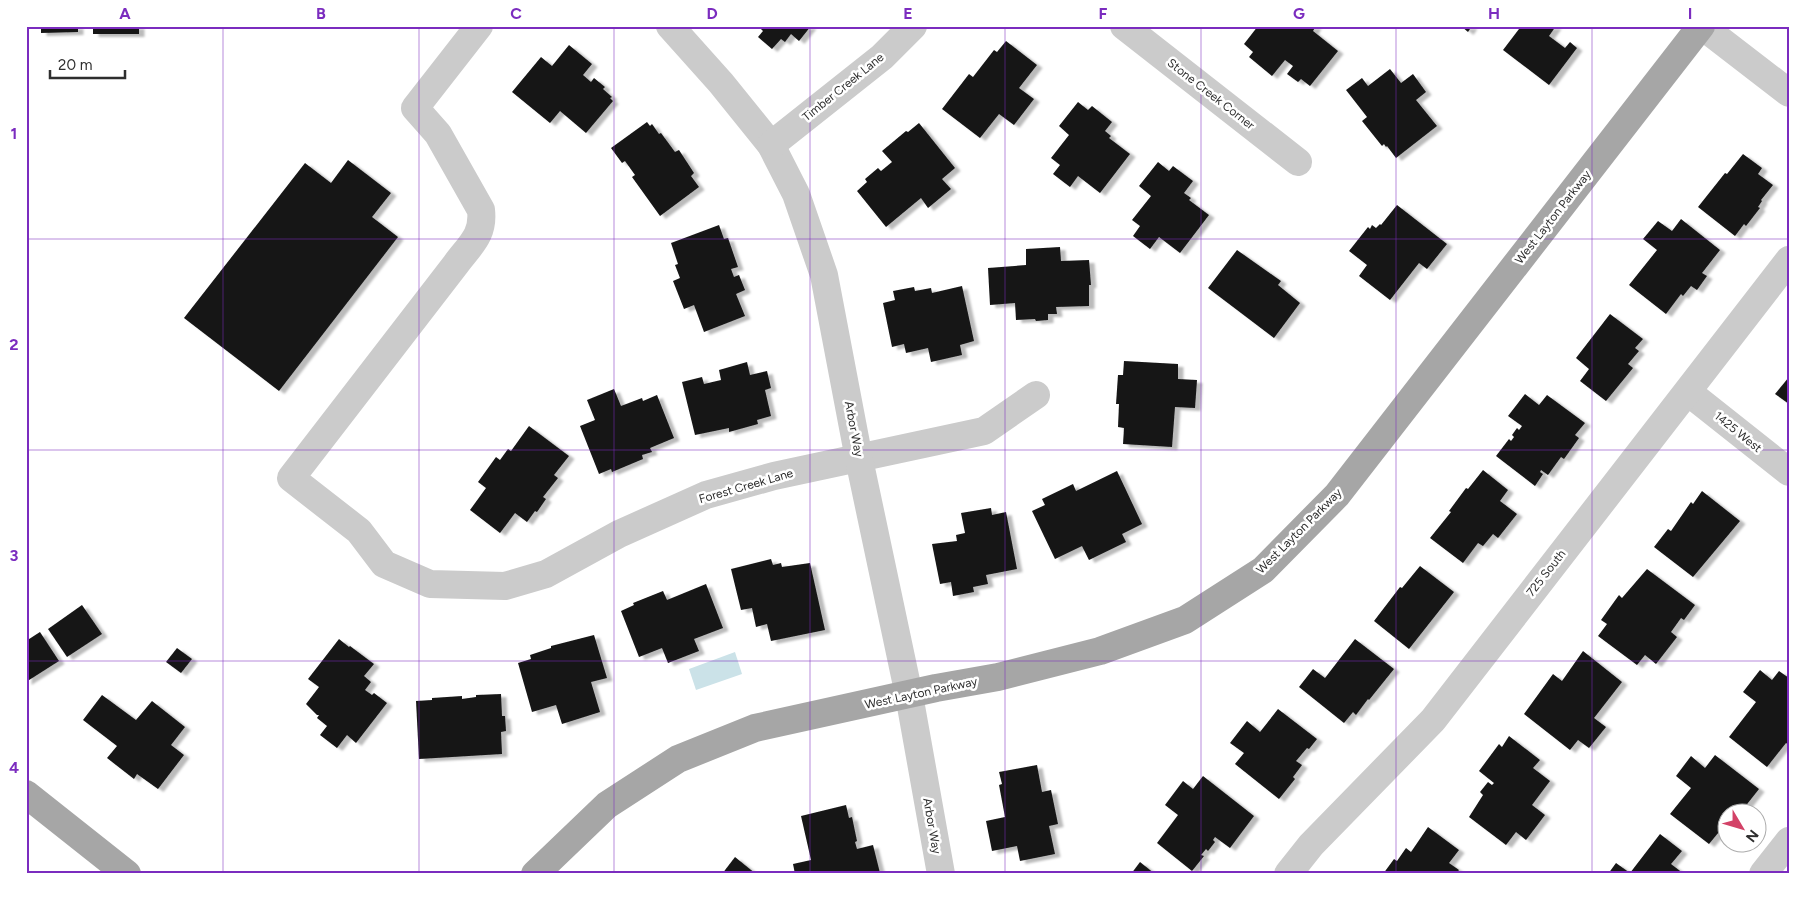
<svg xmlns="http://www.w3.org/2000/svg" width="1815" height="900" viewBox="0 0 1815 900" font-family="Figtree,sans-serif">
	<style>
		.water { fill: #cbe2e8 }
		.building { fill: #151515; filter: url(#shadow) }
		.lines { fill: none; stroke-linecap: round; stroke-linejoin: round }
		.minor { stroke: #cbcbcb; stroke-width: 28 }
		.major { stroke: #a6a6a6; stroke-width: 28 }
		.grid { fill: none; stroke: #7b2cbf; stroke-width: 1; stroke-opacity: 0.55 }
		.labels { text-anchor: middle; stroke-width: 5; stroke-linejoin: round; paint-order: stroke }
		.street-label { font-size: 12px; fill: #2e2e2e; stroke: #fff }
		.neatline { fill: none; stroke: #7b2cbf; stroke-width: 2 }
		.grid-label { font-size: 16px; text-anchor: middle; font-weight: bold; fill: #7b2cbf }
	</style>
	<defs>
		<filter id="shadow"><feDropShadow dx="5.5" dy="3" stdDeviation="1" flood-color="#0004"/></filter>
	</defs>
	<rect width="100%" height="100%" fill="#fff"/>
	<path class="water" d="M735 652 742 674 696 690 689 669Z"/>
	<g class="building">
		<path d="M41 26H78V32L41 33Z"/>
		<rect x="93" y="26" width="46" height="8"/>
		<path d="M758 26H811L799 41 791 34 785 42 781 39 772 49 758 37 763 31Z"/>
		<path d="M1258 26H1316L1313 31 1338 51 1310 86 1301 79 1298 82 1287 74 1293 66 1285 60 1272 76 1249 57 1253 52 1244 44Z"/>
		<path d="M1461 26H1472L1468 32Z"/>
		<path d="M1515 26H1556L1549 36 1565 48 1570 42 1577 48 1549 85 1503 50 1519 29Z"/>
		<path d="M1006 41 1037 65 1019 88 1034 99 1014 125 999 114 980 138 942 109 969 74 973 77 994 50 997 52Z"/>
		<path d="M569 45 592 64 583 75 591 82 594 78 605 87 603 89 612 97 610 98 613 101 586 133 560 111 550 123 512 92 541 57 552 66Z"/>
		<path d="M1390 69 1401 83 1413 74 1426 92 1416 100 1437 126 1396 158 1387 146 1386 147 1384 144 1382 146 1362 121 1367 117 1346 90 1362 78 1368 86Z"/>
		<path d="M1078 102 1088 110 1092 106 1112 122 1105 131 1111 136 1109 138 1130 154 1100 193 1078 176 1070 187 1053 174 1060 165 1051 158 1069 135 1059 126Z"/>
		<path d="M647 122 650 126 652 124 659 134 661 133 675 152 679 150 694 173 691 176 699 187 660 216 632 177 635 175 625 161 622 163 611 148Z"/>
		<path d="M919 123 955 168 942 179 951 189 928 208 921 198 886 227 857 191 867 182 865 179 878 168 881 171 892 162 882 151 906 131 908 132Z"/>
		<path d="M1743 154 1762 168 1758 174 1773 185 1761 200 1762 201 1758 207 1760 208 1746 226 1744 224 1735 236 1698 207 1725 173 1727 174Z"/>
		<path d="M348 160 391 193 372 217 398 237 279 391 184 318 305 163 331 183Z"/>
		<path d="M1158 162 1169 171 1173 166 1193 181 1184 193 1191 198 1189 200 1209 215 1180 253 1159 237 1150 249 1133 236 1140 226 1132 220 1151 196 1139 186Z"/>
		<path d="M1397 205 1447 244 1427 269 1419 263 1390 300 1359 276 1367 265 1349 251 1368 227 1370 229 1372 225 1376 228 1380 224 1381 225Z"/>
		<path d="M1681 219 1720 250 1702 273 1707 276 1697 290 1691 286 1683 296 1681 294 1666 314 1629 285 1657 250 1643 239 1658 221 1672 231Z"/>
		<path d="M719 225 724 239 728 238 738 267 731 269 734 277 739 275 745 290 736 294 745 316 704 332 694 305 684 309 673 281 680 278 675 265 678 264 671 243Z"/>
		<path d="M1060 247 1061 261 1089 260 1091 285H1089V306L1056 307 1057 314H1048V320L1036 321 1035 319 1016 320 1015 303 990 305 988 268 1026 265V249Z"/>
		<path d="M1237 250 1281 281 1278 285 1300 303 1274 338 1208 288Z"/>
		<path d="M962 286 974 341 960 345 962 355 931 362 928 348 906 353 904 344 892 347 883 303 895 300 893 291 914 287 915 291 931 288 932 293Z"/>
		<path d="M1610 314 1643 339 1635 348 1639 351 1628 364 1633 368 1606 401 1580 381 1589 369 1576 358Z"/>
		<path d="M1124 361 1178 364V379L1197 380 1195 408 1175 407 1172 447 1123 444 1124 428 1118 427 1119 404H1116L1118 375H1123Z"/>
		<path d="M747 362 750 375 767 371 771 388 765 390 771 416 757 420 758 424 729 432V428L695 435 682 382 702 377 704 384 721 380 719 370Z"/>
		<path d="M1789 377V404L1775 394Z"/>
		<path d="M614 389 621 406 642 398 643 401 657 395 674 438 650 448 652 452 642 455 643 459 612 472 611 469 599 474 580 426 595 420 587 400Z"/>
		<path d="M1525 394 1539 405 1547 395 1585 423 1575 435 1579 438 1564 459 1561 457 1548 475 1541 470 1540 472 1543 474 1535 486 1496 456 1509 439 1511 441 1514 437 1512 435 1517 428 1519 430 1522 426 1508 416Z"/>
		<path d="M529 426 569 456 554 475 558 478 543 497 546 499 537 512 535 511 527 522 515 513 500 533 470 510 486 488 478 482 496 457 500 460 508 449 511 451Z"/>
		<path d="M1483 470 1508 490 1500 501 1517 514 1498 538 1493 534 1483 546 1478 543 1463 563 1430 538 1451 512 1449 511 1466 488 1468 489Z"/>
		<path d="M1117 471 1142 524 1122 534 1126 542 1089 560 1082 546 1055 559 1032 511 1045 505 1042 499 1073 484 1076 491Z"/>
		<path d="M1702 491 1740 521 1693 577 1654 547 1668 529 1671 531 1691 502 1693 504Z"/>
		<path d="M991 508 992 515 1006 512 1017 569 986 575 988 584 973 587 974 592 953 596 951 582 940 584 932 544 957 541 956 535 965 533 961 513Z"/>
		<path d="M771 559 773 565 781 563 782 567 810 563 825 630 771 641 767 624 756 627 752 608 741 610 731 569Z"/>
		<path d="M1420 566 1454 592 1409 649 1374 621 1400 587 1402 588Z"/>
		<path d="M1647 569 1695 605 1684 620 1681 618 1671 632 1677 637 1656 664 1645 655 1637 665 1598 636 1607 624 1601 620 1619 595 1622 598Z"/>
		<path d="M706 584 723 628 694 639 699 651 668 663 662 648 639 657 621 611 634 605 633 603 663 591 667 600Z"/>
		<path d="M82 605 102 634 67 657 48 629Z"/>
		<path d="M40 632 59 661 26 682V641Z"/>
		<path d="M594 635 607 678 591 682 600 712 562 724 556 705 532 712 518 663 531 659 530 655 551 648V646Z"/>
		<path d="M339 639 349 647 350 646 374 664 364 676 371 682 365 690 372 695 374 693 387 703 356 743 347 735 337 748 320 735 327 726 317 718 319 715H317L306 704 319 687 308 679Z"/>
		<path d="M1355 639 1394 669 1369 700 1368 699 1356 715 1353 712 1344 723 1299 687 1313 669 1325 678Z"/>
		<path d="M177 648 192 659 181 673 166 662Z"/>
		<path d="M1583 651 1622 682 1594 718 1606 727 1589 748 1578 740 1570 750 1524 714 1553 674 1562 681Z"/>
		<path d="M1760 670 1772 680 1779 671 1789 678V745L1786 743 1767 767 1729 737 1756 702 1743 692Z"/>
		<path d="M501 694 502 716H505L506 731 501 732 502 754 419 759 416 701 432 700V698L462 696V699L476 697V695Z"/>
		<path d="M102 695 136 720 152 701 185 727 171 745 184 755 158 789 137 774 134 779 107 758 117 746 83 720Z"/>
		<path d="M1278 709 1317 739 1309 749 1307 748 1296 761 1302 765 1293 777 1295 779 1279 799 1235 764 1244 753 1230 743 1247 721 1260 732Z"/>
		<path d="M1509 736 1540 760 1533 768 1550 781 1532 805 1545 815 1526 840 1516 832 1506 845 1469 817 1483 795 1480 792 1488 782 1492 785 1494 783 1479 771 1499 744 1502 747Z"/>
		<path d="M1715 755 1759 789 1744 808 1741 806 1736 812H1728V821L1709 844 1670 814 1691 788 1676 776 1691 756 1705 768Z"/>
		<path d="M1037 765 1042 792 1051 790 1058 824 1049 826 1055 854 1020 861 1017 846 992 851 986 821 1005 817 999 785 1002 784 999 772Z"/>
		<path d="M1203 776 1254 816 1230 848 1215 837 1213 840 1215 842 1208 851 1206 849 1201 855 1204 856 1192 871 1157 843 1178 815 1165 805 1183 781 1193 789Z"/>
		<path d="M846 805 849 818 852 817 857 841 855 842 857 849 873 845 880 873 795 874 793 864 811 860 801 816Z"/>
		<path d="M1428 827 1459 850 1449 863 1459 870 1456 874H1383L1394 859 1397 861 1406 848 1411 852Z"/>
		<path d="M1660 834 1682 851 1671 864 1684 874H1608L1616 863 1630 873Z"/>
		<path d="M735 857 756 874H722Z"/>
		<path d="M1140 862 1155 874H1131Z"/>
	</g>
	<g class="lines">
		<g class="minor">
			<path d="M479 26 415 108 438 134 481 210C484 235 470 245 456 264L291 478 359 531 384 564 430 584 505 586 546 574 619 534 706 495 774 476 984 431 1036 395"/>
			<path d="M670 26 721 83 771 145 796 194 824 275 859 459 909 695 941 874"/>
			<path d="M1124 26 1298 162"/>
			<path d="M1702 26 1789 93"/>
			<path d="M771 145 882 57 913 26"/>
			<path d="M1688 392 1789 472"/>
			<path d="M1288 874 1311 845 1433 720 1789 260"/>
			<path d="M1763 874 1789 841"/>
		</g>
		<g class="major">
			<path d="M26 794 127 874"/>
			<path d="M535 874 607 805 678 759 755 728 936 688 998 677 1100 651 1185 620 1263 570 1337 495 1701 26"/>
		</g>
	</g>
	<path class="grid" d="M223 26V874M419 26V874M614 26V874M810 26V874M1005 26V874M1201 26V874M1396 26V874M1592 26V874M26 239H1789M26 450H1789M26 661H1789"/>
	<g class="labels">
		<g class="street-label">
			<text transform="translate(843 87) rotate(-39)" y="4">Timber Creek Lane</text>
			<text transform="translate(1211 94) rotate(38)" y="4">Stone Creek Corner</text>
			<text transform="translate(1553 217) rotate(-52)" y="4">West Layton Parkway</text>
			<text transform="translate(854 429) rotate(79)" y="4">Arbor Way</text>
			<text transform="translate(1738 432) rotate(39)" y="4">1425 West</text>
			<text transform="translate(746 486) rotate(-16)" y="4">Forest Creek Lane</text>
			<text transform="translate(1299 531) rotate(-45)" y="4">West Layton Parkway</text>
			<text transform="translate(1546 573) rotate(-52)" y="4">725 South</text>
			<text transform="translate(921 693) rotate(-12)" y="4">West Layton Parkway</text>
			<text transform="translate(932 826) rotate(80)" y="4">Arbor Way</text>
		</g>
	</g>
	<rect width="1815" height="900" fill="none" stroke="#ffffff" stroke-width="55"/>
	<g transform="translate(1742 828) rotate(128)"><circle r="24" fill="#ffffff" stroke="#ababab"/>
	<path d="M0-4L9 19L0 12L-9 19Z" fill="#d34267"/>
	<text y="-8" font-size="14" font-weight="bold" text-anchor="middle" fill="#2e2e2e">N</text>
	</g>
	<path d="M50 70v8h75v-8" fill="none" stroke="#2e2e2e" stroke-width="2.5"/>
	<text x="58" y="70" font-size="15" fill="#2e2e2e" stroke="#ffffff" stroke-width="4" paint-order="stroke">20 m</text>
	<rect x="28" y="28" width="1760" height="844" class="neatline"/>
	<g class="grid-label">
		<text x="125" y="19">A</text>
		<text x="321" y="19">B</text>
		<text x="516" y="19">C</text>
		<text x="712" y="19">D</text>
		<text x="908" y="19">E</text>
		<text x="1103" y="19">F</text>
		<text x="1299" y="19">G</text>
		<text x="1494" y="19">H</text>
		<text x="1690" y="19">I</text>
		<text x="14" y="139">1</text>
		<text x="14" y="350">2</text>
		<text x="14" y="561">3</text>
		<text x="14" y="773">4</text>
	</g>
</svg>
